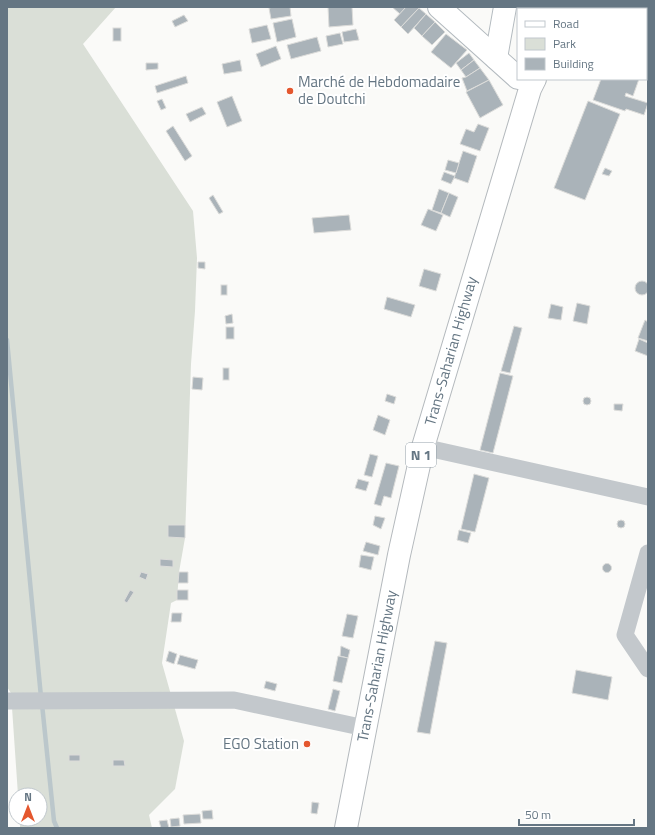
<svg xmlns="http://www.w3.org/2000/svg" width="655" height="835" viewBox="0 0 655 835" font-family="'Titillium Web',sans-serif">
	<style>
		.green { fill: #dadfd7 }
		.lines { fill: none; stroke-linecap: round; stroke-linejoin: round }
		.stream { stroke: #bbc7cb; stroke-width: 4.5 }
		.building { fill: #aab3b9; stroke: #dcdcda }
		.secondary-casing { stroke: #b3babf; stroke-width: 24 }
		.highway-casing { stroke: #b4b9bd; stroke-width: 24 }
		.street { stroke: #c3c8cc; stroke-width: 17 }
		.secondary { stroke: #fff; stroke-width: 22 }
		.highway { stroke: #fff; stroke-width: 22 }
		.poi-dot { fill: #e4572e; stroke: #fff; stroke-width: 1.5 }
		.labels { text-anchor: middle; stroke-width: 4; stroke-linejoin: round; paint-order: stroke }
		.shield { fill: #fff; stroke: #939fa8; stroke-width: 1 }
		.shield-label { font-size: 14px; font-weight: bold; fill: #657683 }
		.poi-label { font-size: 15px; fill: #657683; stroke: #fff; text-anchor: start }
		.street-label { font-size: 15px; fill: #657683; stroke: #fff }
	</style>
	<rect width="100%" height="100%" fill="#fafaf8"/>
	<path class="green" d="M7 7H116L83 44 193 211 197 258 195 311 191 364 185 538 179 572 177 600 171 603 162 663 184 741 175 789 149 815 152 828H20V819H40V795H18L11 693 7 687Z"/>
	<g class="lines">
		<g class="stream">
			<path d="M7 340 41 697"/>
			<path d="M42 704 54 821 57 828"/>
		</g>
	</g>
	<g class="building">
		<path d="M274 7H290L291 16 271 19 269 8Z"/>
		<path d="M328 7H352L353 25 329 27Z"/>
		<path d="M392 7H406L400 14Z"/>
		<path d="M406 7H418L419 8 401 27 394 20Z"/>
		<path d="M419 8 426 14 408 34 401 27Z"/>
		<path d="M426 14 435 22 422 36 414 28Z"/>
		<path d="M184 15 188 21 175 27 172 21Z"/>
		<path d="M292 19 296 37 277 42 273 23Z"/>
		<path d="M435 22 445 32 432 45 422 36Z"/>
		<path d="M267 25 271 39 252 43 249 29Z"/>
		<rect x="113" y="28" width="8" height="13"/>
		<path d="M356 29 359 40 344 42 342 32Z"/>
		<path d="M340 33 343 44 328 47 326 36Z"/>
		<path d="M446 34 467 50 451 68 431 52Z"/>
		<path d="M317 37 321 51 291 59 287 45Z"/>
		<path d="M646 45 648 46V67L646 71Z"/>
		<path d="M276 46 281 59 261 67 256 54Z"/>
		<path d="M469 53 474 60 461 70 456 63Z"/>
		<path d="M240 60 242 71 224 74 222 64Z"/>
		<path d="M474 60 480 68 466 77 461 70Z"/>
		<path d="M146 63H158V69L146 70Z"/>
		<path d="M480 68 489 80 467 91 462 78 466 77Z"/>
		<path d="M186 76 188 83 157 93 155 86Z"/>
		<path d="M601 79H639L633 96 626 93 625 96 648 103 644 115 626 109 625 111 593 100Z"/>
		<path d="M489 80 503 105 480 118 466 92Z"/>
		<path d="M232 96 242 121 227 127 217 102Z"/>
		<path d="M162 99 166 108 161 110 157 101Z"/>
		<path d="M588 101 620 114 585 200 554 188Z"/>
		<path d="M202 107 206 114 190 122 186 114Z"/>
		<path d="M478 124 489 128 480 151 460 144 466 129 474 132Z"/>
		<path d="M173 126 192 156 185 161 166 131Z"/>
		<path d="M463 151 477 156 468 183 454 178Z"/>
		<path d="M448 160 459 163 456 173 445 170Z"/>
		<path d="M605 168 612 171 609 176 602 174Z"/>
		<path d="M444 172 455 176 451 184 441 180Z"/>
		<path d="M439 189 449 193 441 213 432 210Z"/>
		<path d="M449 193 458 197 450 217 441 213Z"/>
		<path d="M213 195 223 212 219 214 209 198Z"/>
		<path d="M428 209 443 215 436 231 421 225Z"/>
		<path d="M349 215 351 230 314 233 312 218Z"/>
		<path d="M198 262H205V269L198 268Z"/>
		<path d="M424 269 441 274 436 291 419 286Z"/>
		<circle cx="642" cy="288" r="7"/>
		<rect x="221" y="285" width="6" height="10"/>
		<path d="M387 297 415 305 411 317 384 309Z"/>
		<path d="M577 303 590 306 587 324 573 321Z"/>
		<path d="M551 304 563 307 561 320 548 318Z"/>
		<path d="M232 314 233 323 226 324 225 316Z"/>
		<path d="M645 320 648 322V341L638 338Z"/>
		<path d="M514 326 522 328 510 373 501 371Z"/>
		<rect x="226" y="327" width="8" height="12"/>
		<path d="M639 339 648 343V356L635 351Z"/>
		<rect x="223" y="368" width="6" height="12"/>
		<path d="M500 373 513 376 493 453 480 450Z"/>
		<path d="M193 377 203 378 202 390 192 389Z"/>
		<path d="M387 394 396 397 394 404 385 401Z"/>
		<circle cx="587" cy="401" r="4"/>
		<path d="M614 404H623L622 411 614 410Z"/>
		<path d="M378 415 390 420 385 435 373 430Z"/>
		<path d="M370 454 378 456 372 477 364 475Z"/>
		<path d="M386 463 399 466 391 498 384 496 381 506 374 504Z"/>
		<path d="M474 474 489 478 475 532 461 529Z"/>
		<path d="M358 479 369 482 366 491 355 488Z"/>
		<path d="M375 516 385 518 381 529 373 525Z"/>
		<circle cx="621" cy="524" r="4"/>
		<path d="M168 525H185V538L168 537Z"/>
		<path d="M459 530 471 533 468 543 457 540Z"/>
		<path d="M366 542 380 546 378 555 363 551Z"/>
		<path d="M361 555 374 557 371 570 359 567Z"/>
		<path d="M160 559 173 560V567L160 566Z"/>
		<circle cx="607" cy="568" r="4.5"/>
		<path d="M141 572 148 574 146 580 139 577Z"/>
		<path d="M179 572H188V583H178Z"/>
		<path d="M130 590 134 592 127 603 124 601Z"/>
		<rect x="177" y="590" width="11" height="10"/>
		<path d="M172 613H182L181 622H171Z"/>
		<path d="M347 614 358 616 353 638 342 636Z"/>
		<path d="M435 641 447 643 430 734 417 732Z"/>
		<path d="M341 646 350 650 348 658 340 656Z"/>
		<path d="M169 651 177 654 174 664 166 661Z"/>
		<path d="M180 655 198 660 195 669 177 664Z"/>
		<path d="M338 656 348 658 342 683 333 681Z"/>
		<path d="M576 670 612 677 608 700 572 693Z"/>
		<path d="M266 681 277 684 275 691 264 688Z"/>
		<path d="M333 689 340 691 335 711 328 709Z"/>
		<rect x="69" y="755" width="11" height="6"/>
		<path d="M113 760H124L125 766H113Z"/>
		<path d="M312 802 319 803 317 814 311 813Z"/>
		<path d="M212 810 213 819H203L202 811Z"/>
		<path d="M200 814 201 823 184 824 183 815Z"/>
		<path d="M179 818 180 826 171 827 170 819Z"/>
		<path d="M167 820 169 828H161L159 821Z"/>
	</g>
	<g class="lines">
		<defs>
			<g id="secondary">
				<path d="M439 7 518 78"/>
				<path d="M496 58 505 7"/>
			</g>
			<g id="highway">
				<path d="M564 9 565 7"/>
				<path d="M346 828 399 555 423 447 530 89 535 79"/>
			</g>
		</defs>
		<use href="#secondary" class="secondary-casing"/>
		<use href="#highway" class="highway-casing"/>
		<g class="street">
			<path d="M423 447 648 497"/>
			<path d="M648 553 625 635 648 669"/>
			<path d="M7 701 234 700 365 728"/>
		</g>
		<use href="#secondary" class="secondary"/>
		<use href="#highway" class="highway"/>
	</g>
	<g class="poi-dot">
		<circle cx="290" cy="91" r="4"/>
		<circle cx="307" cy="744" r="4"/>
	</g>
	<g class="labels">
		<rect class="shield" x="406" y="443" width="30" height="24" rx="3"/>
		<g class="shield-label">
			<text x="421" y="460">N 1</text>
		</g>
		<g class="poi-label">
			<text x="298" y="87">Marché de Hebdomadaire<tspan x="298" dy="17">de Doutchi</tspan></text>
			<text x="299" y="749" text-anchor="end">EGO Station</text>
		</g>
		<g class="street-label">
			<text transform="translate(451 351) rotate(-74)" y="5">Trans-Saharian Highway</text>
			<text transform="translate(377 666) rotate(-79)" y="5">Trans-Saharian Highway</text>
		</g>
	</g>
	<rect width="655" height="835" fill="none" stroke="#657683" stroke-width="16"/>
	<rect x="517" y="8" width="130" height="72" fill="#ffffff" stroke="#c1c8cd"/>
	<rect x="525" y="21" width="20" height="6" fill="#ffffff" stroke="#c1c8cd"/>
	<text x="553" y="28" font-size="12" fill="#657683">Road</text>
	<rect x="525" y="38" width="20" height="12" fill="#dadfd7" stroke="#c1c8cd"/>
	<text x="553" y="48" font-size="12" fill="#657683">Park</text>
	<rect x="525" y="58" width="20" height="12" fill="#aab3b9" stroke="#c1c8cd"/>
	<text x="553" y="68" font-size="12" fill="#657683">Building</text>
	<g transform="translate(28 807)"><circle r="19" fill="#ffffff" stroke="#c1c8cd"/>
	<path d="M0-3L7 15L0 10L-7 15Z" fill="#e4572e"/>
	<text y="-6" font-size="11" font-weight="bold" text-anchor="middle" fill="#657683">N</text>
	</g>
	<path d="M519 819v6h115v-6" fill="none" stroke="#657683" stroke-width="2"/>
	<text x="525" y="819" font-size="12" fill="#657683" stroke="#ffffff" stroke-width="3" paint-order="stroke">50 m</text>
</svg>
